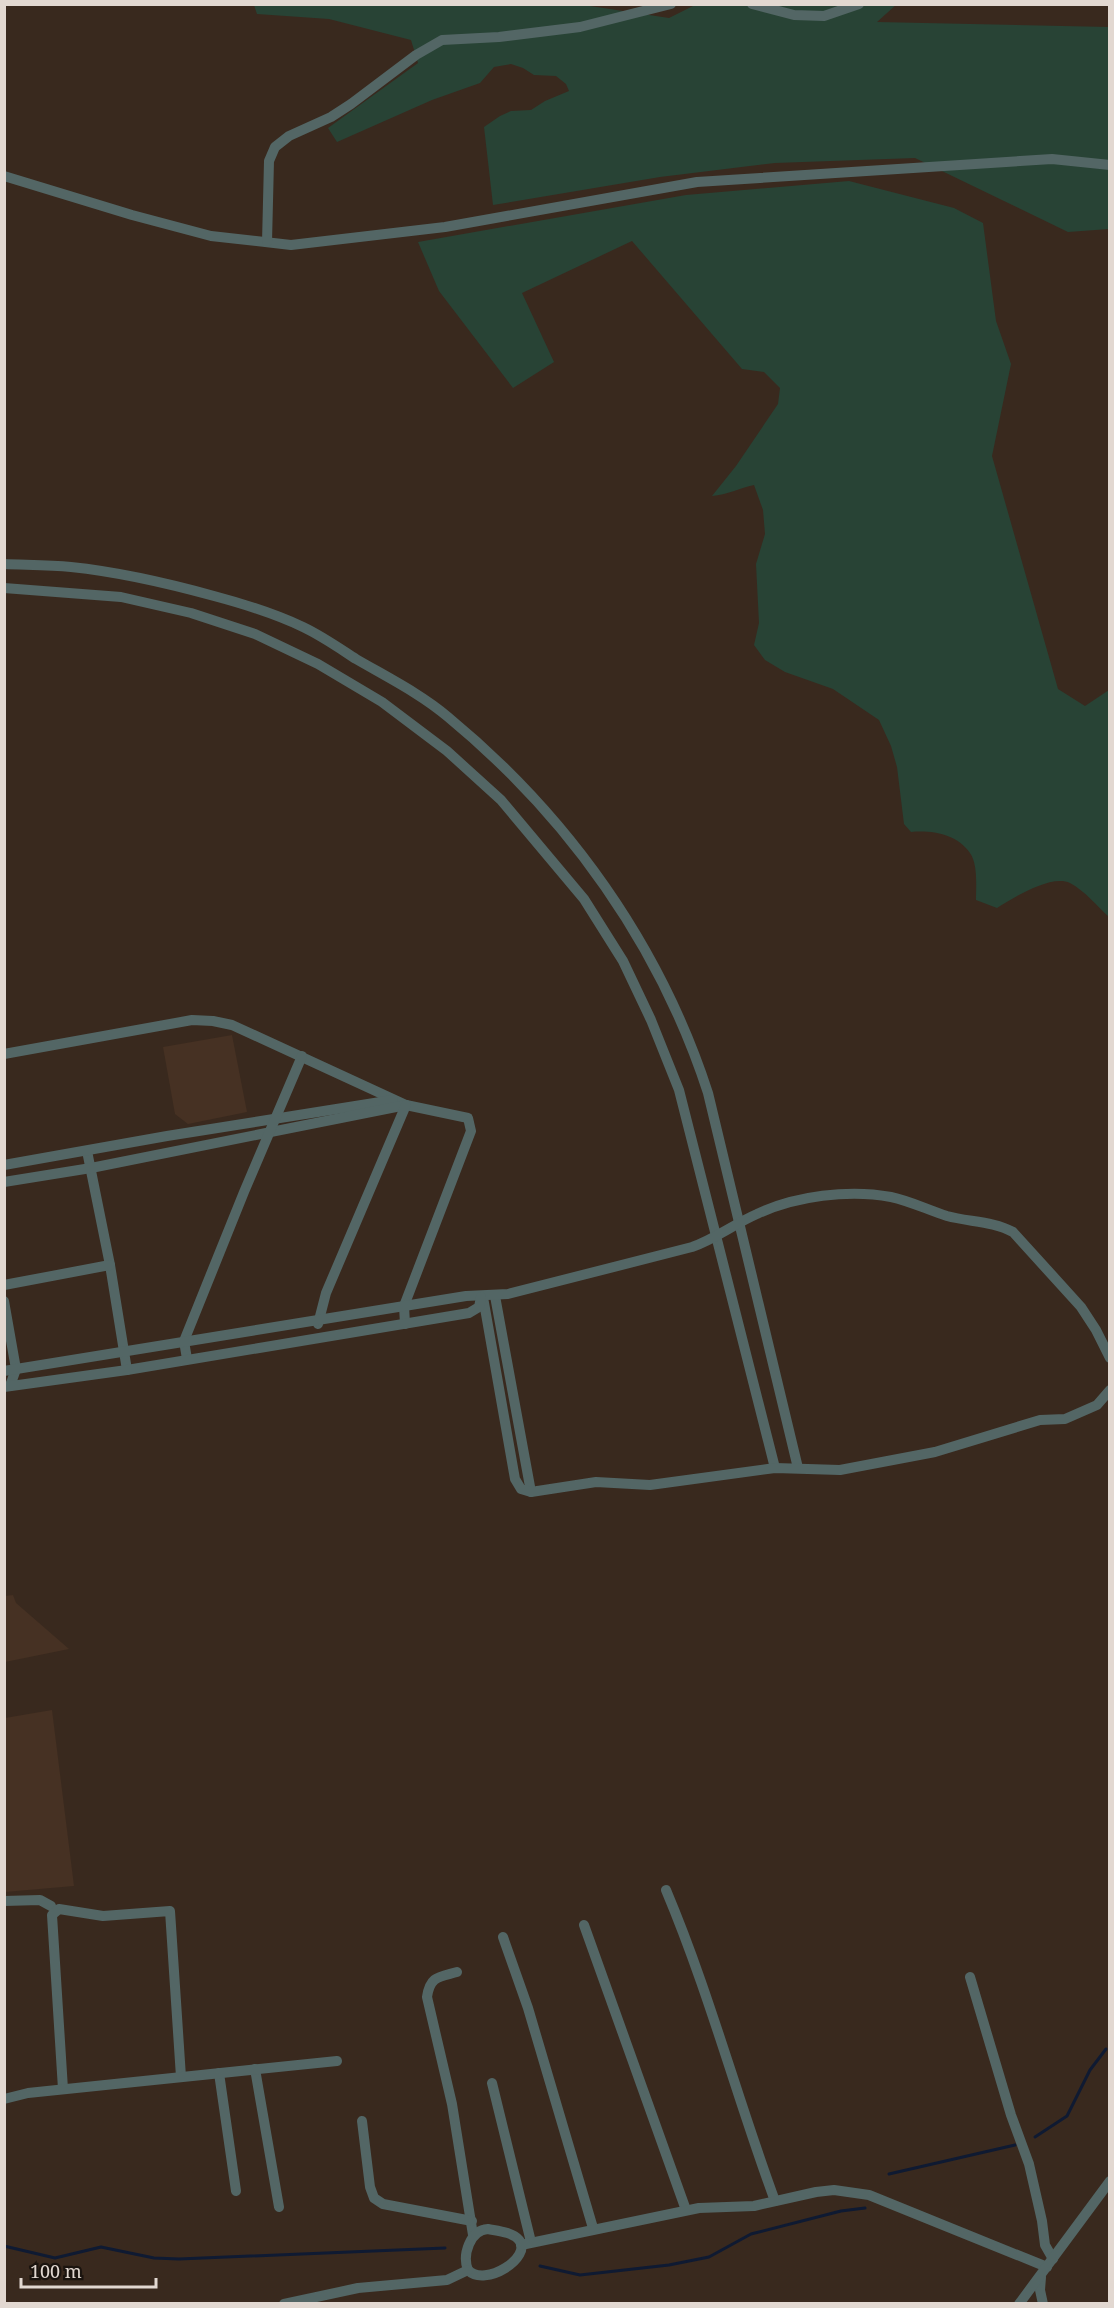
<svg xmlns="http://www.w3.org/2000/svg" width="1114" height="2308" viewBox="0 0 1114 2308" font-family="'Noto Serif',serif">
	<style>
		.built { fill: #463123 }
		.green { fill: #284335 }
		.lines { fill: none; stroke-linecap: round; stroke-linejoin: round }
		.stream { stroke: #0f1a32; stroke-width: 3 }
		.minor { stroke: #536665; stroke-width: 10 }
	</style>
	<rect width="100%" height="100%" fill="#39291e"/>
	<g class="built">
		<path d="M232 1035 247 1112 188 1124 175 1114 163 1047Z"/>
		<path d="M13 1595 16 1603 69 1649 5 1662V1596Z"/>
		<path d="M52 1710 74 1886 5 1892V1718Z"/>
	</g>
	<g class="green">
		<path d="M577 4 669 18 695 5 897 4 877 22 1109 27V229L1068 232 915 158 775 163 660 177 493 205 484 127 500 116 511 111 531 110 545 101 569 91 566 84 556 76 534 75 523 68 511 64 494 67 480 83 432 100 337 142 328 128 418 63 411 40 329 19 257 14 254 5Z"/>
		<path d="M849 181 954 208 983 223 996 321 1011 364 992 456 1058 689 1085 706 1109 690V917C1097 906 1085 891 1070 883 1051 874 1013 898 997 908L976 900C976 887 978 864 970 853 957 834 932 830 911 832L904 824 897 767 891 746 879 720 833 689 785 672 765 660 754 645 759 623 756 564 765 534 763 510 754 485C740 488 727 495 712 496L736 466 778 404 780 388 764 372 742 369 632 241 522 293 554 362 513 388 439 291 418 242 686 195Z"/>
	</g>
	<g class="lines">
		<g class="stream">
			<path d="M1035 2137 1067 2116 1090 2070 1106 2049"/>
			<path d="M889 2174 1015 2145"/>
			<path d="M4 2246 55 2258 101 2247 154 2258 179 2259 445 2248"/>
			<path d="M540 2266 580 2275 669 2265 709 2257 751 2234 841 2211 865 2208"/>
		</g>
		<g class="minor">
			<path d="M752 4 794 15 824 16 859 4"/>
			<path d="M4 176 132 215 211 236 291 245 445 227 697 182 1052 159 1110 165"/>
			<path d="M267 242 269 161 275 147 289 136 331 117 351 104 416 55 442 40 499 37 580 27 671 4"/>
			<path d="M4 564C26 565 49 565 71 567 119 572 167 583 214 596 244 604 276 614 303 627 322 636 339 648 356 659 387 677 421 694 448 717 568 816 660 945 708 1093L798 1468"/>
			<path d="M4 588 121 597 191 613 255 634 318 664 382 702 447 751 501 800 584 899 623 961 651 1020 679 1090 775 1468"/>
			<path d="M4 1054 192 1020 213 1021 232 1025 406 1105 468 1118 471 1131 404 1306 405 1324"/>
			<path d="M87 1151 110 1265 127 1370"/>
			<path d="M4 1165 167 1136 393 1100"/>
			<path d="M4 1182 91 1168 406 1105"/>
			<path d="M4 1285 110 1265"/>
			<path d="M495 1296 531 1492"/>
			<path d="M483 1297 515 1479 521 1489 531 1492 596 1482 650 1485 775 1468 840 1470 935 1452 1040 1420 1065 1419 1097 1405 1110 1390"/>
			<path d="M4 1301 16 1369 10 1386"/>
			<path d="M318 1324 326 1293 406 1105"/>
			<path d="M187 1359 184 1341 244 1192 302 1056"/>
			<path d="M4 1371 466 1296 508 1294 692 1247C715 1239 734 1224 757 1214 795 1196 849 1189 891 1197 910 1201 928 1210 947 1216 969 1222 993 1221 1013 1232L1081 1307 1096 1330 1110 1358"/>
			<path d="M4 1387 127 1370 469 1313 479 1307 481 1297"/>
			<path d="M666 1890C709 1992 737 2098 775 2201"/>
			<path d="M4 1901 40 1900 51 1906"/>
			<path d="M584 1925 686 2210"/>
			<path d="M503 1937 528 2008 593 2228"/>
			<path d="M457 1972C439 1977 430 1976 427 1997L452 2104 473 2235"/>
			<path d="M970 1977 1011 2115 1029 2164 1042 2221 1045 2245 1053 2259"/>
			<path d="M255 2069 279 2207"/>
			<path d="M219 2073 236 2191"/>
			<path d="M492 2083 531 2242"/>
			<path d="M63 2089 52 1915 59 1909 103 1916 170 1911 181 2077"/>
			<path d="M4 2099 28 2093 337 2061"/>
			<path d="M362 2121 370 2187 374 2198 383 2204 472 2221"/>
			<path d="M488 2229C498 2231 512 2232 519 2240 533 2257 485 2288 468 2270 462 2255 470 2230 488 2229Z"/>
			<path d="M521 2245 699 2208 754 2206 816 2192 834 2190 869 2195 1047 2267"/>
			<path d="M1041 2277 1040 2290 1043 2304"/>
			<path d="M284 2304 358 2288 447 2280 468 2270"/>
			<path d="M1019 2304 1110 2181"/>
		</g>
	</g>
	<rect width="1114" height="2308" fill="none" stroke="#e2d8d1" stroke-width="12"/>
	<path d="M21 2278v9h135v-9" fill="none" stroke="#e2d8d1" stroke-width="3"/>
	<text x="30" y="2278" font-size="18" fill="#e2d8d1" stroke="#1b140f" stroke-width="4.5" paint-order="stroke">100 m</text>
</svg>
